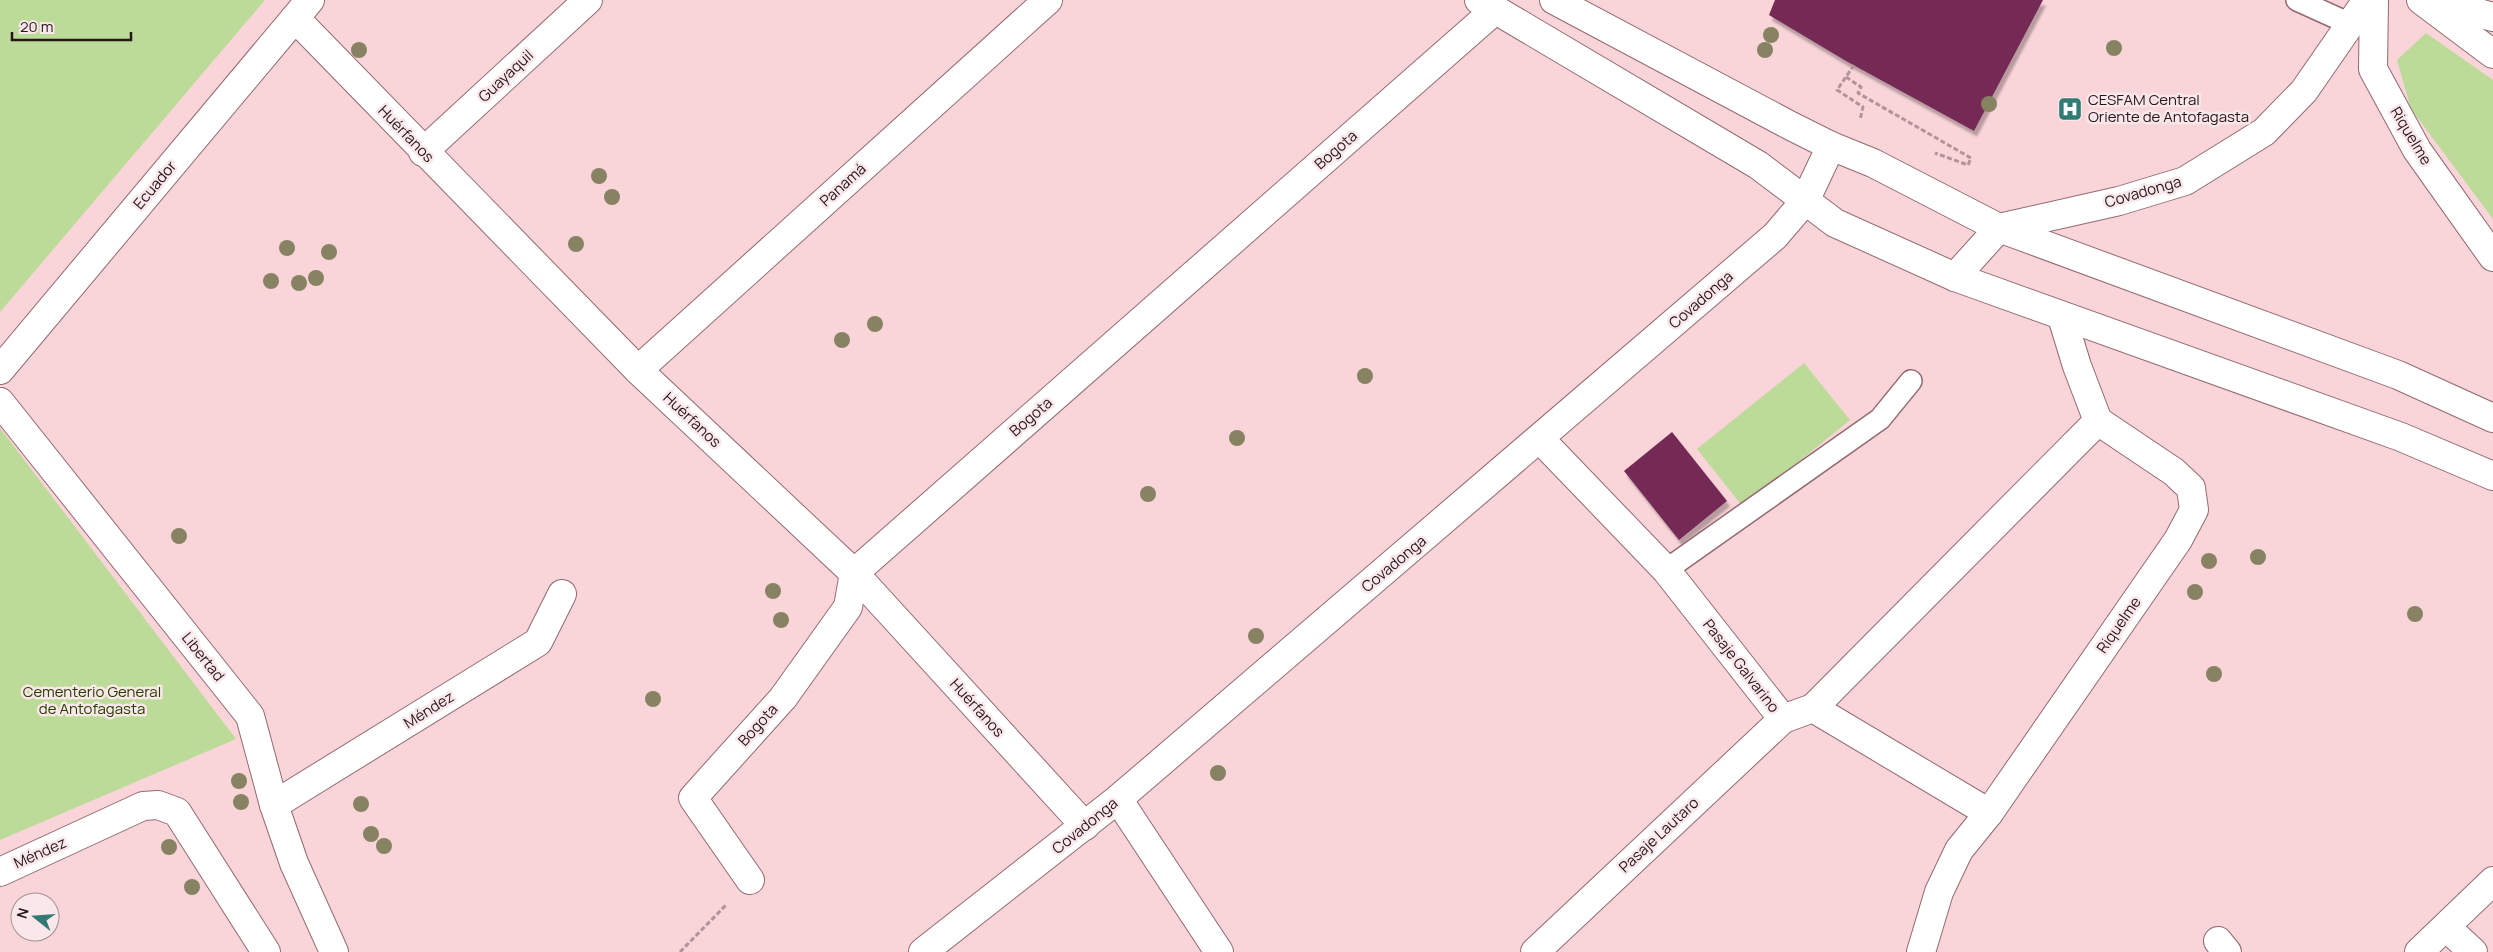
<svg xmlns="http://www.w3.org/2000/svg" width="2493" height="952" viewBox="0 0 2493 952" font-family="Manrope,sans-serif">
	<style>
		.green { fill: #bddb98 }
		.building { fill: #742954; filter: url(#shadow) }
		.lines { fill: none; stroke-linecap: round; stroke-linejoin: round }
		.lane-casing { stroke: #936a71; stroke-width: 24 }
		.street-casing { stroke: #936a71; stroke-width: 30 }
		.secondary-casing { stroke: #936a71; stroke-width: 30 }
		.path { stroke: #b29498; stroke-width: 3; stroke-dasharray: 5 2.5; stroke-linecap: butt }
		.lane { stroke: #fff; stroke-width: 21 }
		.street { stroke: #fff; stroke-width: 28 }
		.secondary { stroke: #fff; stroke-width: 28 }
		.tree { fill: #868262 }
		.labels { text-anchor: middle; stroke-width: 5; stroke-linejoin: round; paint-order: stroke }
		.street-label { font-size: 15px; fill: #261618; stroke: #fae7e9 }
		.poi-label { font-size: 15px; fill: #261618; stroke: #fae7e9; text-anchor: start }
		.park-label { font-size: 15px; fill: #283e00; stroke: #fae7e9 }
	</style>
	<defs>
		<filter id="shadow"><feDropShadow dx="3" dy="5.5" stdDeviation="1" flood-color="#0004"/></filter>
	</defs>
	<rect width="100%" height="100%" fill="#f9d4d9"/>
	<g class="green">
		<path d="M0 0H265L0 312Z"/>
		<path d="M2426 33 2493 80V219L2411 109 2397 60Z"/>
		<path d="M1804 363 1850 420 1743 507 1697 449Z"/>
		<path d="M0 428 236 739 0 840Z"/>
	</g>
	<g class="building">
		<path d="M1775 0H2043L1974 131 1846 61 1769 15Z"/>
		<path d="M1672 432 1727 501 1679 540 1624 471Z"/>
	</g>
	<g class="lines">
		<defs>
			<g id="lane">
				<path d="M2297 0 2350 24"/>
				<path d="M1666 570 1880 419 1911 381"/>
			</g>
			<g id="street">
				<path d="M2374 0 2373 69 2417 150 2493 257"/>
				<path d="M2421 0 2493 54"/>
				<path d="M2432 0 2493 17"/>
				<path d="M295 18 638 370 854 573 1085 826"/>
				<path d="M423 152 588 0"/>
				<path d="M1955 277 1999 228 2119 201 2185 181 2264 132 2304 91 2367 0"/>
				<path d="M0 370 310 0"/>
				<path d="M638 370 1048 0"/>
				<path d="M0 402 250 716 274 805 294 863 334 952"/>
				<path d="M1540 439 1666 570 1783 719 1813 708 1989 813"/>
				<path d="M1813 708 2098 421"/>
				<path d="M1118 799 1219 952"/>
				<path d="M274 805 538 642 562 594"/>
				<path d="M0 872 143 806 158 805 177 812 266 952"/>
				<path d="M750 880 693 798 783 698 848 607 854 573 1495 10"/>
				<path d="M2446 927 2473 952"/>
				<path d="M2218 941 2227 952"/>
				<path d="M1535 952 1783 719"/>
				<path d="M1921 952 1939 892 1959 850 1989 813 2178 540 2194 510 2191 488 2174 472 2098 421 2077 366 2062 317"/>
				<path d="M2419 952 2493 881"/>
			</g>
			<g id="secondary">
				<path d="M1479 0 1758 165 1835 223 1955 277 2401 437 2493 476"/>
				<path d="M1554 0 1791 126 1831 146 1873 163 1999 228 2398 375 2493 418"/>
				<path d="M923 952 1118 799 1775 236 1805 201 1831 146"/>
			</g>
		</defs>
		<use href="#lane" class="lane-casing"/>
		<use href="#street" class="street-casing"/>
		<use href="#secondary" class="secondary-casing"/>
		<g class="path">
			<path d="M1854 65 1837 90 1863 107 1860 120"/>
			<path d="M1846 77 1861 87 1858 93 1971 158 1968 165 1935 153"/>
			<path d="M680 952 727 904"/>
		</g>
		<use href="#lane" class="lane"/>
		<use href="#street" class="street"/>
		<use href="#secondary" class="secondary"/>
	</g>
	<g class="tree">
		<circle cx="1771" cy="35" r="8"/>
		<circle cx="2114" cy="48" r="8"/>
		<circle cx="359" cy="50" r="8"/>
		<circle cx="1765" cy="50" r="8"/>
		<circle cx="1989" cy="104" r="8"/>
		<circle cx="599" cy="176" r="8"/>
		<circle cx="612" cy="197" r="8"/>
		<circle cx="576" cy="244" r="8"/>
		<circle cx="287" cy="248" r="8"/>
		<circle cx="329" cy="252" r="8"/>
		<circle cx="316" cy="278" r="8"/>
		<circle cx="271" cy="281" r="8"/>
		<circle cx="299" cy="283" r="8"/>
		<circle cx="875" cy="324" r="8"/>
		<circle cx="842" cy="340" r="8"/>
		<circle cx="1365" cy="376" r="8"/>
		<circle cx="1237" cy="438" r="8"/>
		<circle cx="1148" cy="494" r="8"/>
		<circle cx="179" cy="536" r="8"/>
		<circle cx="2258" cy="557" r="8"/>
		<circle cx="2209" cy="561" r="8"/>
		<circle cx="773" cy="591" r="8"/>
		<circle cx="2195" cy="592" r="8"/>
		<circle cx="2415" cy="614" r="8"/>
		<circle cx="781" cy="620" r="8"/>
		<circle cx="1256" cy="636" r="8"/>
		<circle cx="2214" cy="674" r="8"/>
		<circle cx="653" cy="699" r="8"/>
		<circle cx="1218" cy="773" r="8"/>
		<circle cx="239" cy="781" r="8"/>
		<circle cx="241" cy="802" r="8"/>
		<circle cx="361" cy="804" r="8"/>
		<circle cx="371" cy="834" r="8"/>
		<circle cx="384" cy="846" r="8"/>
		<circle cx="169" cy="847" r="8"/>
		<circle cx="192" cy="887" r="8"/>
	</g>
	<defs>
		<symbol id="hospital-square" viewBox="-11 -11 22 22"><rect x="-9" y="-9" width="18" height="18" rx="4" fill="#327a74" stroke="#fae7e9"/><path d="M-5-5h3v3.5h4V-5h3V5h-3V1.5h-4V5h-3Z" fill="#fff"/></symbol>
	</defs>
	<g fill-rule="evenodd">
		<use href="#hospital-square" x="2056" y="95" width="28" height="28"/>
	</g>
	<g class="labels">
		<g class="street-label">
			<text transform="translate(506 76) rotate(-43)" y="5">Guayaquil</text>
			<text transform="translate(406 134) rotate(46)" y="5">Huérfanos</text>
			<text transform="translate(2411 136) rotate(59)" y="5">Riquelme</text>
			<text transform="translate(1336 150) rotate(-41)" y="5">Bogota</text>
			<text transform="translate(155 185) rotate(-50)" y="5">Ecuador</text>
			<text transform="translate(843 185) rotate(-42)" y="5">Panamá</text>
			<text transform="translate(2143 192) rotate(-16)" y="5">Covadonga</text>
			<text transform="translate(1701 300) rotate(-41)" y="5">Covadonga</text>
			<text transform="translate(1031 417) rotate(-41)" y="5">Bogota</text>
			<text transform="translate(692 420) rotate(43)" y="5">Huérfanos</text>
			<text transform="translate(1394 564) rotate(-40)" y="5">Covadonga</text>
			<text transform="translate(2119 625) rotate(-55)" y="5">Riquelme</text>
			<text transform="translate(203 657) rotate(51)" y="5">Libertad</text>
			<text transform="translate(1741 666) rotate(52)" y="5">Pasaje Galvarino</text>
			<text transform="translate(977 708) rotate(48)" y="5">Huérfanos</text>
			<text transform="translate(429 710) rotate(-32)" y="5">Méndez</text>
			<text transform="translate(758 725) rotate(-48)" y="5">Bogota</text>
			<text transform="translate(1085 826) rotate(-39)" y="5">Covadonga</text>
			<text transform="translate(1659 835) rotate(-43)" y="5">Pasaje Lautaro</text>
			<text transform="translate(40 853) rotate(-24)" y="5">Méndez</text>
		</g>
		<g class="poi-label">
			<text x="2088" y="105">CESFAM Central<tspan x="2088" dy="17">Oriente de Antofagasta</tspan></text>
		</g>
		<g class="park-label">
			<text x="92" y="697">Cementerio General<tspan x="92" dy="17">de Antofagasta</tspan></text>
		</g>
	</g>
	<g transform="translate(35 917) rotate(287)"><circle r="24" fill="#fae7e9" stroke="#a59395"/>
	<path d="M0-4L9 19L0 12L-9 19Z" fill="#327a74"/>
	<text y="-8" font-size="14" font-weight="bold" text-anchor="middle" fill="#261618">N</text>
	</g>
	<path d="M12 32v8h119v-8" fill="none" stroke="#261618" stroke-width="2.5"/>
	<text x="20" y="32" font-size="15" fill="#261618" stroke="#fae7e9" stroke-width="4" paint-order="stroke">20 m</text>
</svg>
